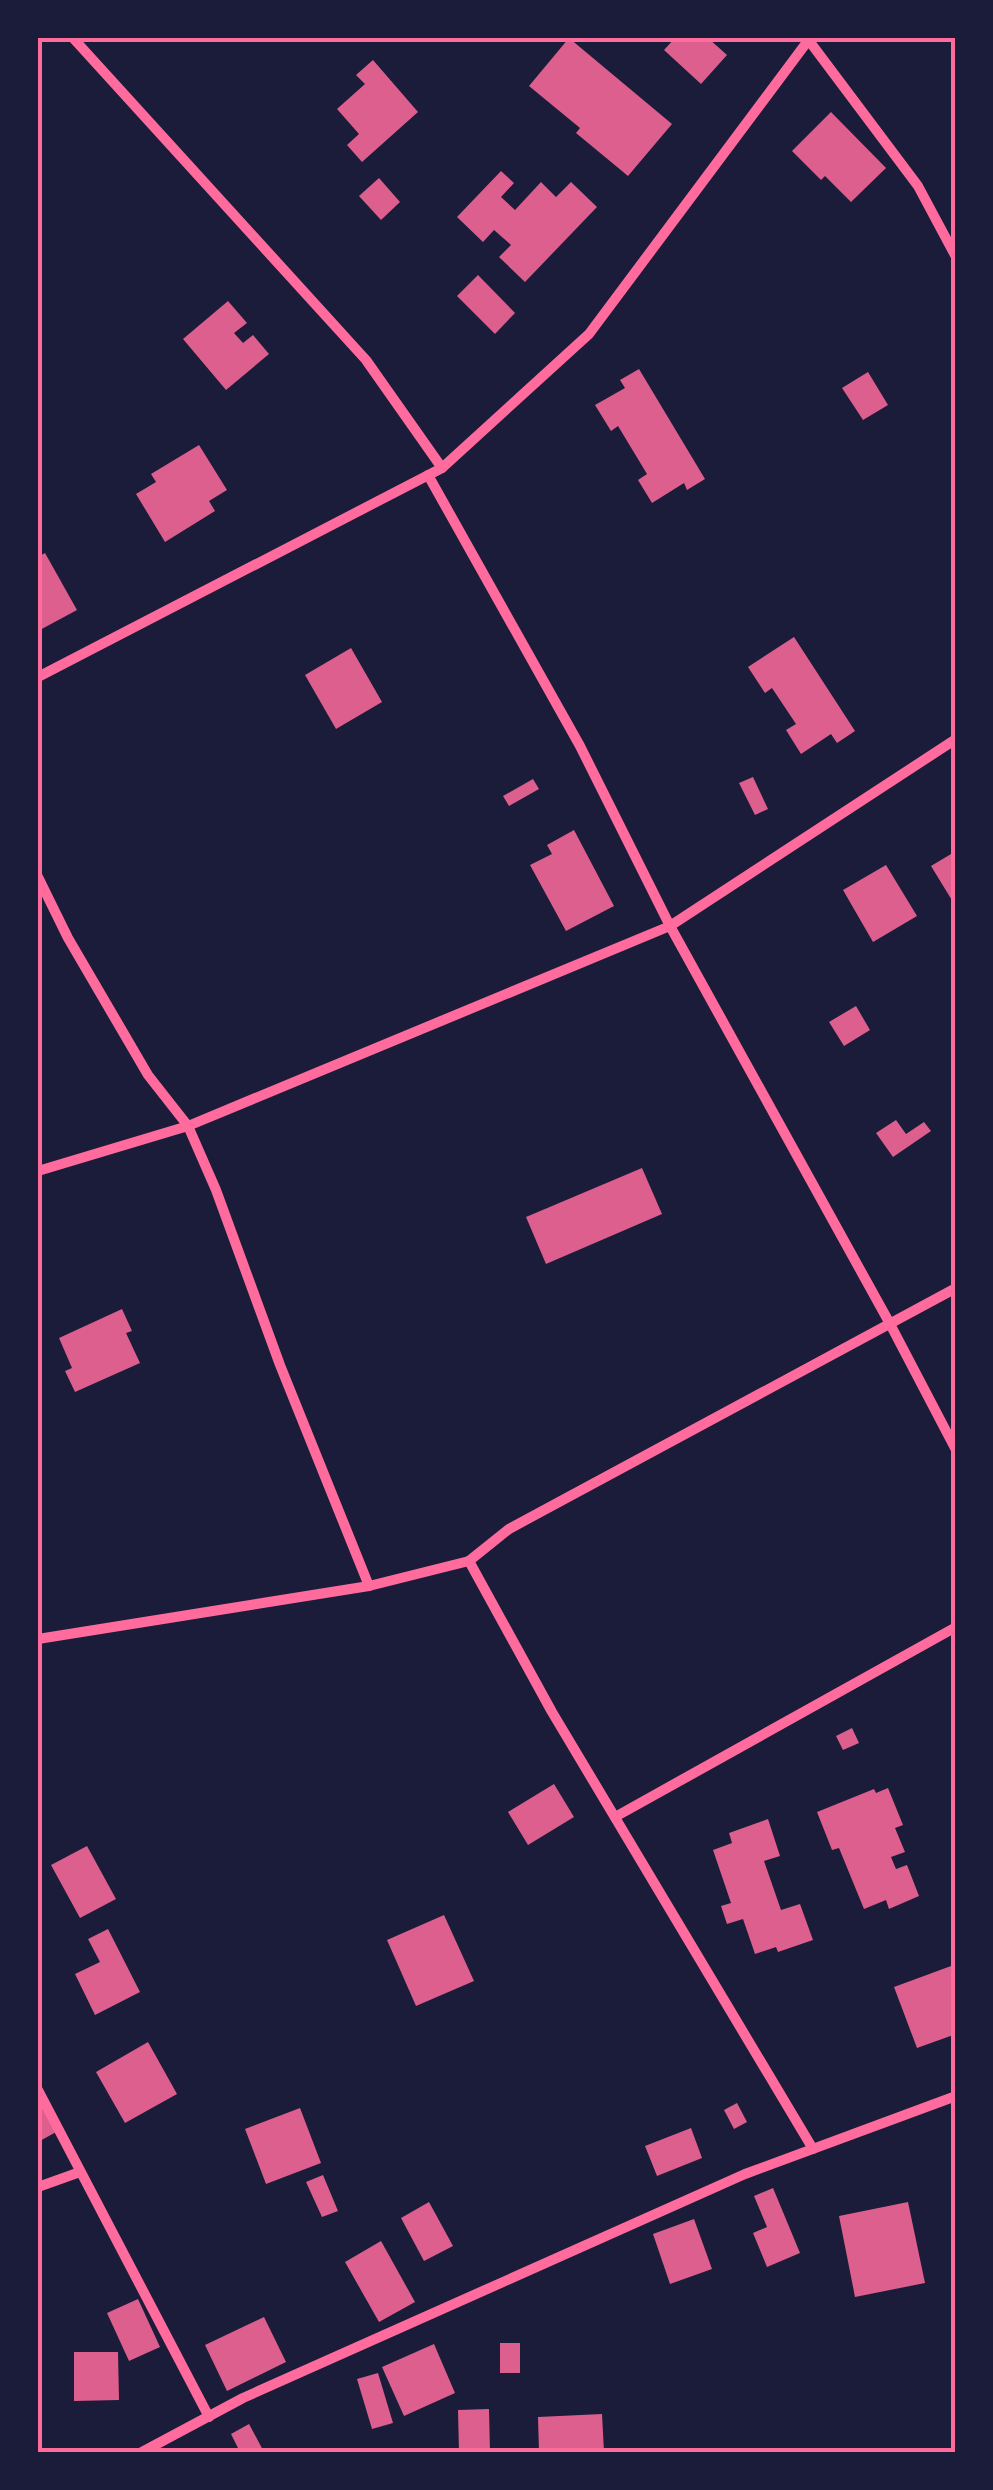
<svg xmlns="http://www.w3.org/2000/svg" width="993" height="2490" viewBox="0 0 993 2490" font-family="Figtree,sans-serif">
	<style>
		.building { fill: #dd5f8e }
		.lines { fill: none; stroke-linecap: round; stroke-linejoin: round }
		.minor { stroke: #ff6b9d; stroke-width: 10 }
		.neatline { fill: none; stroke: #ff6b9d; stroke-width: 4 }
	</style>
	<rect width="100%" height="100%" fill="#1b1b3a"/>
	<g class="building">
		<path d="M569 38 672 124 628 176 576 133 580 128 529 86Z"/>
		<path d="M675 38H708L727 55 701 84 664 50Z"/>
		<path d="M373 60 418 112 362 162 347 145 359 134 337 109 365 84 356 75Z"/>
		<path d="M831 112 886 168 851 202 825 176 821 180 792 151Z"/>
		<path d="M501 171 514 183 501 197 515 210 541 182 556 197 571 182 597 207 525 282 499 257 511 245 494 230 483 242 457 217Z"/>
		<path d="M379 178 400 202 381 220 359 196Z"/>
		<path d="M478 275 515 313 495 334 457 296Z"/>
		<path d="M228 301 247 323 234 333 243 343 253 335 269 354 226 390 183 339Z"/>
		<path d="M639 369 705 479 687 490 684 483 652 503 638 480 647 474 618 426 611 431 595 405 625 388 620 380Z"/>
		<path d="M868 372 888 405 863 420 842 388Z"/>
		<path d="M199 445 227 490 209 501 215 511 165 542 136 494 156 482 151 474Z"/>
		<path d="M45 553 77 610 38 631V557Z"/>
		<path d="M794 637 855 731 837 743 831 734 801 754 786 730 796 724 772 688 765 693 748 667Z"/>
		<path d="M351 648 382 702 336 729 305 675Z"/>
		<path d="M753 777 768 809 755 815 739 783Z"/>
		<path d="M533 779 539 789 509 806 503 796Z"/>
		<path d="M574 830 614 906 566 931 530 865 552 854 547 845Z"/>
		<path d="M956 851V900L953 902 931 866Z"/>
		<path d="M886 865 917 916 873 942 843 890Z"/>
		<path d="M856 1006 870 1030 844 1046 829 1022Z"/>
		<path d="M896 1120 906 1134 924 1122 931 1131 893 1157 876 1133Z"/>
		<path d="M642 1168 662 1214 546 1264 526 1217Z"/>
		<path d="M122 1309 132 1331 126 1333 140 1363 75 1392 65 1371 72 1368 59 1338Z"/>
		<path d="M852 1728 859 1743 843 1750 836 1736Z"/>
		<path d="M554 1784 574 1817 528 1845 508 1812Z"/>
		<path d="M888 1788 903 1825 895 1828 905 1852 891 1857 896 1869 907 1865 919 1896 889 1909 886 1900 864 1909 839 1848 832 1850 817 1812 874 1789 876 1793Z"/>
		<path d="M768 1819 780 1856 764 1861 781 1910 800 1904 813 1940 778 1952 776 1947 755 1954 743 1919 727 1924 721 1906 731 1903 713 1850 732 1843 729 1833Z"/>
		<path d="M87 1846 116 1899 80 1918 51 1865Z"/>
		<path d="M444 1915 474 1981 416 2006 387 1940Z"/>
		<path d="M108 1929 140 1992 95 2015 75 1974 100 1962 88 1939Z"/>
		<path d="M951 1966 956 1978V2034L917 2048 894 1987Z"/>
		<path d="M148 2042 177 2094 125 2123 96 2072Z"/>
		<path d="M38 2092 58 2131 38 2142Z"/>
		<path d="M737 2103 747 2122 734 2129 724 2110Z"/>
		<path d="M300 2108 321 2163 266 2184 245 2129Z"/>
		<path d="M691 2128 702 2158 657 2176 645 2146Z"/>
		<path d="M323 2175 338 2211 322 2217 306 2182Z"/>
		<path d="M773 2188 800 2253 767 2267 753 2233 767 2227 754 2196Z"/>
		<path d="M429 2202 453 2246 424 2261 401 2218Z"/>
		<path d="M908 2202 925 2283 855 2297 839 2216Z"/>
		<path d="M694 2219 712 2269 670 2284 653 2234Z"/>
		<path d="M381 2241 415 2302 379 2322 345 2262Z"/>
		<path d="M138 2299 160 2347 129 2361 107 2313Z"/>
		<path d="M264 2317 286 2362 227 2391 205 2345Z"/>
		<rect x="500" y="2343" width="20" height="30"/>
		<path d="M434 2344 455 2393 404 2416 382 2367Z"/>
		<path d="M74 2352H118L119 2400 74 2401Z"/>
		<path d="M378 2373 393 2423 372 2429 357 2379Z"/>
		<path d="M489 2409 490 2452H459L458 2410Z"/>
		<path d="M602 2414 604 2452H539L538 2417Z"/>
		<path d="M249 2424 264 2452H240L231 2434Z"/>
	</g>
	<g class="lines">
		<g class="minor">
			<path d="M73 38 366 360 442 468"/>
			<path d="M807 38 918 186 956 257"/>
			<path d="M428 475 580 746 670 926 889 1322 956 1450"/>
			<path d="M38 677 442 468 589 334 810 38"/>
			<path d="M38 877 68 938 148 1075 188 1126 216 1190 280 1365 369 1586"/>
			<path d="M38 1171 188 1126 670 926 956 739"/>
			<path d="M469 1561 552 1712 813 2149"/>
			<path d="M38 1639 369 1586 469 1561 509 1529 956 1288"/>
			<path d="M615 1817 956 1627"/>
			<path d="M38 2090 209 2417"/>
			<path d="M38 2187 80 2172"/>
			<path d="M142 2452 243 2398 745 2174 956 2096"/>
		</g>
	</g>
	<rect width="993" height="2490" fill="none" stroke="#1b1b3a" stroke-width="80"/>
	<rect x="40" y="40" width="913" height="2410" class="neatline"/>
</svg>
